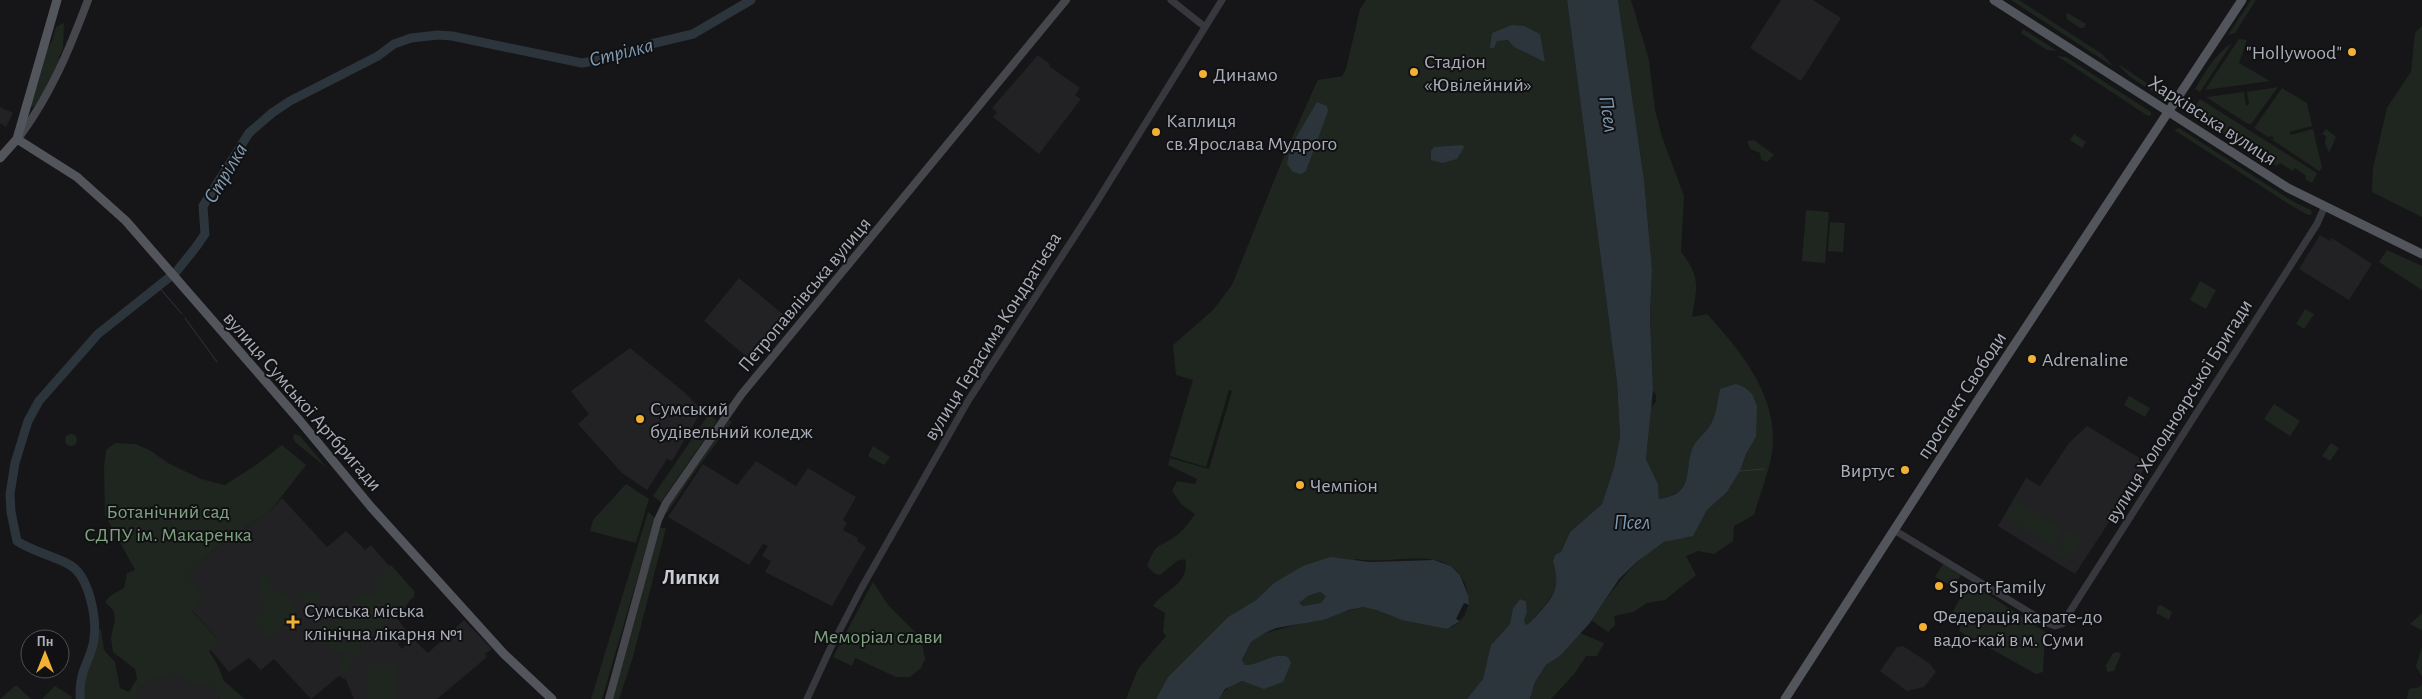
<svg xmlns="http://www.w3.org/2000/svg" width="2422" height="699" viewBox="0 0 2422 699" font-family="'Alegreya Sans',sans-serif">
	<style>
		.built { fill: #222225 }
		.green { fill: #1e261f }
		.water { fill: #2c353c; fill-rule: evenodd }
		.pier { fill: #161618 }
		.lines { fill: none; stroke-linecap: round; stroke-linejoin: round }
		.stream { stroke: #2c353c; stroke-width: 1 }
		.river { stroke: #2c353c; stroke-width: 9 }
		.tertiary { stroke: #37383d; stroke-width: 7 }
		.secondary { stroke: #45474d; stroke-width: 8 }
		.primary { stroke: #53555c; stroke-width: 9 }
		.poi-dot { fill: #f2b134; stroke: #111113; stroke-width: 2 }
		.labels { text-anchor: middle; stroke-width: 4; stroke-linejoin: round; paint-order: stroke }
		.poi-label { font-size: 20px; fill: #a8adb8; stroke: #111113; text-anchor: start }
		.street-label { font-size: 20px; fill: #a8adb8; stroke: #111113 }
		.park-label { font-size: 20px; fill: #7fa381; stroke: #111113 }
		.water-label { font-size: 21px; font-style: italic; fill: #7f9bb3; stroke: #111113 }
		.neighbourhood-label { font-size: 21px; font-weight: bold; fill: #c9ccd4; stroke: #111113 }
	</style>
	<rect width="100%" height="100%" fill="#161618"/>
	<g class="built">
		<path d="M1781 0H1813L1841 18 1801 81 1750 48Z"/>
		<path d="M1038 55 1050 64 1049 66 1080 88 1075 95 1081 99 1039 154 993 117 997 112 992 108Z"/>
		<path d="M0 107 13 113 6 127 0 123Z"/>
		<path d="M2320 235 2330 241 2332 238 2372 264 2349 300 2299 269Z"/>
		<path d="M739 278 784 315 748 358 704 321Z"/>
		<path d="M630 348 684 392 702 410 672 461 667 459 647 490 622 473 578 424 589 414 571 391Z"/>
		<path d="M2087 426 2148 463 2075 574 1998 526 2026 478 2040 486 2069 443Z"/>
		<path d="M756 461 796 486 808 468 856 497 843 520 847 523 843 530 858 538 857 541 866 547 832 606 765 572 771 561 762 556 768 546 763 544 749 565 668 517 703 464 737 485Z"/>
		<path d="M282 498 327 547 346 531 365 550 371 545 415 596 394 614 408 633 398 644 402 649 413 639 428 653 464 620 492 649 485 654 487 657 437 699H354L346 680 339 676 311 699 274 659 261 670 249 658 229 672 210 649 220 642 192 610 187 576 213 550 271 510Z"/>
		<path d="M1903 646 1929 663 1936 672 1924 687 1907 691 1880 671 1897 647Z"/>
		<path d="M175 671 210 683 220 699H135L139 688 158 677Z"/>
	</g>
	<g class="green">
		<path d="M1366 0H1567L1617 382 1620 437 1614 467 1602 504 1570 532 1561 552 1553 562C1556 570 1558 584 1554 592 1551 599 1532 621 1526 625L1524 621 1527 612 1526 601 1520 599 1513 608 1510 624 1491 645 1484 679 1467 699H1219C1225 689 1235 679 1248 682L1282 655 1252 665H1245L1242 661 1251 642 1265 633 1363 607 1376 610 1394 617 1447 629C1451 627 1457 624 1460 621 1475 607 1468 578 1452 567 1429 550 1385 565 1357 559L1274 583 1256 600 1228 617 1168 677 1156 699H1126L1138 669 1166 636 1163 632 1165 613 1153 606C1164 590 1191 584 1185 559L1177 561 1160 575 1155 574 1147 566C1157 540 1159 549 1177 535 1184 530 1190 521 1195 514L1182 505 1172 491 1177 481 1195 484 1197 479 1168 465 1170 458 1209 469 1232 391 1229 390 1206 467 1170 456 1193 380 1176 375 1173 345 1213 310 1232 285 1286 151 1315 86 1318 80 1342 76 1346 69 1360 9Z"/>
		<path d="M1618 0H1631L1649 60 1655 110 1662 137 1684 196 1681 252C1701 277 1697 287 1692 317L1707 314C1739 349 1774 391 1773 441 1773 463 1760 493 1754 515L1734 526 1733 541 1714 554 1698 551 1686 556 1696 575 1665 600 1647 603 1633 612 1614 616 1615 625 1608 632 1591 620C1612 591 1631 562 1663 543 1671 539 1683 538 1693 535L1707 510 1727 492 1740 471 1746 454 1756 437 1720 389C1718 402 1717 416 1709 427 1704 434 1695 441 1692 449 1684 471 1695 493 1659 499L1658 484 1646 459 1651 407 1656 402V395L1653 390 1650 316 1652 269 1644 180Z"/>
		<path d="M2011 0H2019L2102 54 2114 67Z"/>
		<path d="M2251 0H2256L2235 33 2228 35Z"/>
		<path d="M2066 12 2086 24 2084 28H2080L2067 19Z"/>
		<path d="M64 23 63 49 59 57 60 65 36 105 30 108 47 49 52 41 56 27Z"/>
		<path d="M2422 26V217L2372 192 2373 168 2387 108 2411 72 2415 33Z"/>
		<path d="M2023 29 2057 51 2047 50 2021 33Z"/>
		<path d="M2239 39 2247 40 2239 63 2270 81 2205 90Z"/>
		<path d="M2232 43 2200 92 2195 89C2205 72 2215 54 2232 43Z"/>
		<path d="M2057 56 2066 57 2151 112V115L2148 116Z"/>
		<path d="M2118 64 2163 94 2164 96 2161 97 2129 76Z"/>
		<path d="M2278 87 2251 124H2248L2206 97 2244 92 2246 106 2249 104 2247 92Z"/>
		<path d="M2282 88 2307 103 2312 126 2289 132 2291 135 2313 129 2322 168 2319 171 2271 139H2274L2272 136 2268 137 2254 128Z"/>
		<path d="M2200 99 2317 173 2312 183 2305 179 2306 176 2295 168 2293 171 2280 163 2277 166 2191 113Z"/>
		<path d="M2179 128 2294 202 2311 210 2312 214 2308 215 2292 206 2174 130Z"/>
		<path d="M2326 129 2336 137 2329 153 2325 143 2326 136 2322 134Z"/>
		<path d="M2074 134 2086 142 2082 148 2070 140Z"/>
		<path d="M1754 140 1774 155 1767 162 1761 159 1760 153 1750 149 1747 141Z"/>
		<path d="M1806 210 1829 212 1825 263 1802 261Z"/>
		<path d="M1830 222 1845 223 1843 252 1828 251Z"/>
		<path d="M2387 250 2422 266V290L2379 262Z"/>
		<path d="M2200 281 2216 290 2206 309 2190 300Z"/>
		<path d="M2305 309 2314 314 2304 329 2296 324Z"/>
		<path d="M2129 396 2150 408 2145 417 2124 405Z"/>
		<path d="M2274 404 2300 421 2290 436 2264 419Z"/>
		<path d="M709 414 717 421 661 502 653 496Z"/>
		<path d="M728 419 732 422 696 470 667 513 664 511Z"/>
		<circle cx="71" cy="440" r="6"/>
		<path d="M294 434 300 436 328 469 295 442 293 438Z"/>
		<path d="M115 443 136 444 151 451 168 463 201 479 225 485 256 465 282 445 306 465 271 510 213 550 188 576 204 597 192 611 220 642 209 651 217 664 224 681 245 699H220L209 684C193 689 188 683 176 673L155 679 139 688 136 699H78L83 667 95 631 101 629 104 650 115 662 120 688 129 692 137 679 135 669 113 652 111 638 115 619 113 610 105 602 110 596 124 588 127 573 135 570 105 515 104 468 106 450Z"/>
		<path d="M2331 443 2339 448 2330 461 2322 456Z"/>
		<path d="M873 446 890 457 884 465 868 456Z"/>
		<path d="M626 484 649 499 636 543 590 531 593 520Z"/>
		<path d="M2016 500 2063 529 2052 547 2005 518Z"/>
		<path d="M648 512 655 518 602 699H591Z"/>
		<path d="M660 528H666L633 657 619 699H611Z"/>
		<path d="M2069 529 2083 537 2067 562 2054 553Z"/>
		<path d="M1943 564 1961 575 1953 587 1935 577Z"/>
		<path d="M391 565 415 592 405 608 384 626 375 628 361 645 359 654 345 673 341 671V662L344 652 332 649 326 645 319 627 327 620 332 621 339 618 343 609 363 592 376 599 375 580Z"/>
		<path d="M261 574H264L272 581 273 591 287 594 298 611 278 630 267 638 255 627 254 620 266 606 258 590Z"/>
		<path d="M873 582 888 605 921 638 925 659 921 668 910 677H896L855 658 852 666 833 657Z"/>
		<path d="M1969 582 2045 632 2043 672 2036 674 1959 631 1963 619 1952 613Z"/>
		<path d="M312 589 316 590 322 599 318 603 307 605 301 599V595Z"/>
		<path d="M1320 592 1327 596 1321 603 1303 606 1298 603 1308 596Z"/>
		<path d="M2161 605 2172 612 2169 620 2156 613 2158 606Z"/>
		<path d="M2422 613V630L2410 624Z"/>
		<path d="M1580 633 1604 643 1597 656H1586L1575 673 1551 699H1530L1535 682 1546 665 1560 656Z"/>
		<path d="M2422 647V677L2416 666Z"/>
		<path d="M2118 652 2121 654 2114 671 2107 672 2106 665 2113 653Z"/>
		<path d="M367 665H398L397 699H366Z"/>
		<path d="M2422 683V699H2407L2409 689 2420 687Z"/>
		<path d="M16 685 31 699H0Z"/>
		<path d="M55 686 71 696 72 699H42Z"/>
	</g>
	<g class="water">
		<path d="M1567 0H1618L1644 180 1652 269 1650 316 1653 390 1646 459 1658 484 1659 499C1695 494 1684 471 1692 449 1695 441 1704 434 1709 427 1717 416 1717 402 1720 389L1736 384 1744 387 1752 394 1757 406 1756 437 1746 454 1740 471 1727 492 1707 510 1693 536 1664 542 1638 561 1619 579 1589 624 1560 656 1546 665 1535 682 1530 699H1467L1483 679 1491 645 1510 624 1513 608 1520 599 1526 601 1527 612 1524 621 1526 625C1532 622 1552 599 1554 592 1558 584 1556 570 1553 562L1555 555 1561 552 1570 532 1602 504 1614 467 1620 437 1617 382Z"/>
		<path d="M1512 25 1524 26 1540 34 1545 62 1514 47 1508 40 1497 41 1494 48H1490L1492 33Z"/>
		<path d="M1317 102 1327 106 1328 111 1306 171 1301 174 1293 172 1287 164 1290 148Z"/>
		<path d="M1462 145 1464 147 1457 159 1442 163 1431 160V151L1434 147Z"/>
		<path d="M1330 557 1370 562 1434 560 1451 566 1460 575 1468 595 1469 605 1460 621 1447 629 1402 620 1376 610 1363 607 1349 610 1323 620 1276 628 1265 633 1251 642 1242 660 1245 665C1260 665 1274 652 1288 657L1291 663 1283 682 1264 689 1242 681 1225 689 1219 699H1156L1168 677 1228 617 1256 600 1274 583 1303 566ZM1320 592 1326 596 1321 603 1303 606 1299 603 1308 596Z"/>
	</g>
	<path class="pier" d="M1464 603 1469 605 1460 621 1456 619Z"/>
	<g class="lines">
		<g class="stream">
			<path d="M158 286 182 314"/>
			<path d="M185 318 217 362"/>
			<path d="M1740 471 1764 469"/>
		</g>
		<path class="river" d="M80 699C80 691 80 683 82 676 85 664 93 651 94 639 97 618 89 576 70 565 53 555 33 552 17 541L11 512 10 494 15 463 28 421 39 401 98 334 176 272 196 247 205 234 203 206 249 133 272 113 290 101 378 56 394 44 411 38 438 35 452 36 582 63 611 58 651 44 693 34 751 0"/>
		<g class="tertiary">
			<path d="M1171 0 1205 27"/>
			<path d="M1894 530 2047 623 2055 626 2062 624 2317 224 2324 208"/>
			<path d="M807 699 830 649 861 589 968 401 1093 208 1222 0"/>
		</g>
		<g class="secondary">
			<path d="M20 136C52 92 69 50 88 0"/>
			<path d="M609 699 658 520 666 503 741 395 1066 0"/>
		</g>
		<g class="primary">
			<path d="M1994 0 2288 188 2422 254"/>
			<path d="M17 139 77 177 126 221 300 421 371 507 504 654 552 699"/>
			<path d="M0 158 17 139 57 0"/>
			<path d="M1785 699 1978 400 2242 0"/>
		</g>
	</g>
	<g class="poi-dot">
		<circle cx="2352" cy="52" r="5"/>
		<circle cx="1414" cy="72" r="5"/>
		<circle cx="1203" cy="74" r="5"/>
		<circle cx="1156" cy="132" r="5"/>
		<circle cx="2032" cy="359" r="5"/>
		<circle cx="640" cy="419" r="5"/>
		<circle cx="1905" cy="470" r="5"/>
		<circle cx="1300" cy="485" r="5"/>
		<circle cx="1939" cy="586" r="5"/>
		<path d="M290.5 614.5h5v5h5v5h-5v5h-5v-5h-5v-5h5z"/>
		<circle cx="1923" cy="627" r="5"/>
	</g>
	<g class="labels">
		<g class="poi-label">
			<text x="2342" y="59" text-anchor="end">"Hollywood"</text>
			<text x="1424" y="68">Стадіон<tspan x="1424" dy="23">«Ювілейний»</tspan></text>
			<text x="1213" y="81">Динамо</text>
			<text x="1166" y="127">Каплиця<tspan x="1166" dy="23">св.Ярослава Мудрого</tspan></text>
			<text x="2042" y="366">Adrenaline</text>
			<text x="650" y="415">Сумський<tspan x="650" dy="23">будівельний коледж</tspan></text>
			<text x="1895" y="477" text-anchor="end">Виртус</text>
			<text x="1310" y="492">Чемпіон</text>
			<text x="1949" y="593">Sport Family</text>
			<text x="304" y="617">Сумська міська<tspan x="304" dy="23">клінічна лікарня №1</tspan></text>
			<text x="1933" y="623">Федерація карате-до<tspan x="1933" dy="23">вадо-кай в м. Суми</tspan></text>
		</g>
		<g class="street-label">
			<text transform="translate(2213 120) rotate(33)" y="7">Харківська вулиця</text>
			<text transform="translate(804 294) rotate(-50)" y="7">Петропавлівська вулиця</text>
			<text transform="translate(992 336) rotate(-58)" y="7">вулиця Герасима Кондратьєва</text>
			<text transform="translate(1961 395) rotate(-57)" y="7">проспект Свободи</text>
			<text transform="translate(303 401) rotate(49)" y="7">вулиця Сумської Артбригади</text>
			<text transform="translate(2178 411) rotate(-58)" y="7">вулиця Холодноярської Бригади</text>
		</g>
		<g class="park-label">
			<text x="168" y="518">Ботанічний сад<tspan x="168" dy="23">СДПУ ім. Макаренка</tspan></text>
			<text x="878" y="643">Меморіал слави</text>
		</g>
		<g class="water-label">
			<text transform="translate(621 52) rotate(-14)" y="7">Стрілка</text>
			<text transform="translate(1609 114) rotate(81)" y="7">Псел</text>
			<text transform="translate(225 173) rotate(-59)" y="7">Стрілка</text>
			<text x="1632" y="529">Псел</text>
		</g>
		<g class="neighbourhood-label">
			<text x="691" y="584">Липки</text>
		</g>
	</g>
	<g transform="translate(45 654)"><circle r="24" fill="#111113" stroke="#4d4f55"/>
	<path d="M0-4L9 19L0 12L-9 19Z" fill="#f2b134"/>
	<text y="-8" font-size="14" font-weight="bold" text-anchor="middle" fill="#a8adb8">Пн</text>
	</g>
</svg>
